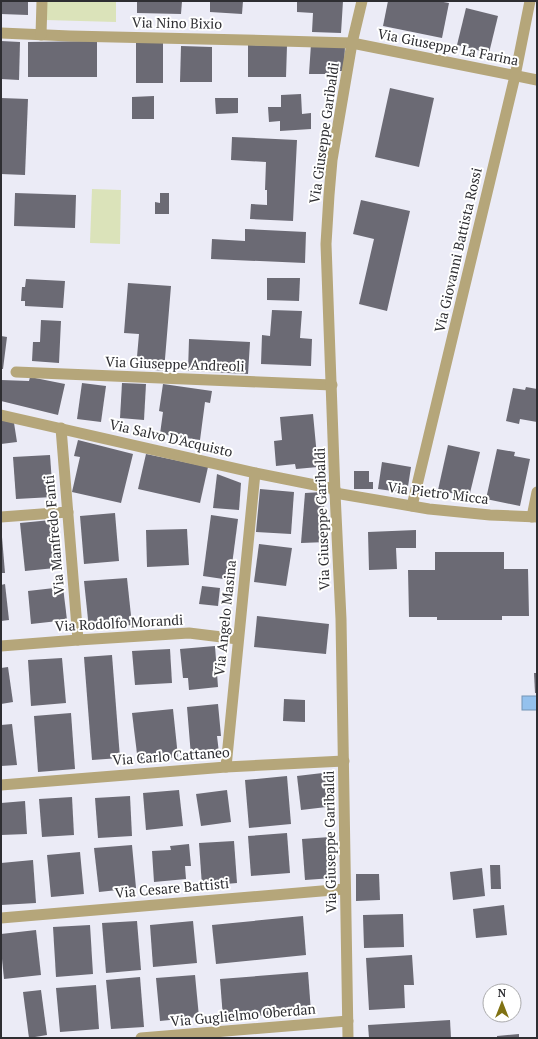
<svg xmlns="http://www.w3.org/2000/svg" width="538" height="1039" viewBox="0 0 538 1039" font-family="'PT Serif',serif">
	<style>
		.green { fill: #dbe3ba }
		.water { fill: #94c1ed; stroke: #7595b5 }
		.building { fill: #6b6a74 }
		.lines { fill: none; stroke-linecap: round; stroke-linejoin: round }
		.minor { stroke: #b5a67a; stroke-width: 11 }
		.labels { text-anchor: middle; stroke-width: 4; stroke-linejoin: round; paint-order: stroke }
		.street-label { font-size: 14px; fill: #2e2e32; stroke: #fff }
	</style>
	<rect width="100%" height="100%" fill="#ebebf6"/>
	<g class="green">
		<path d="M45 1H116V22L45 20Z"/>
		<path d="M92 189 121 190 120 244 90 243Z"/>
	</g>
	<rect class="water" x="522" y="696" width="15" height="14"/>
	<g class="building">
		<path d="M1 1H28V15L1 14Z"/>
		<path d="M137 1H182L181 14 137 13Z"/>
		<path d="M210 1H243L242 14 210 12Z"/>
		<path d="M297 1H343L341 33 312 32 313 13 297 12Z"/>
		<path d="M388 1H438L449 3 442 38 383 26Z"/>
		<path d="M466 8 498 16 489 53 457 45Z"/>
		<path d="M1 41 20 42 19 80 1 79Z"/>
		<path d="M97 41V77H28V42Z"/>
		<rect x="136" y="41" width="27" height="42"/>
		<path d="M311 44 345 45 344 71H331V74H309Z"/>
		<path d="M248 45 287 46 286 77H248Z"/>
		<path d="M181 46 212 47V82H180Z"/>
		<path d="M390 88 434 98 419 167 375 157Z"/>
		<path d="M301 94 302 114 311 113V129L280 131V121L269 122 268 107H281V95Z"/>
		<path d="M154 96V119H132V97Z"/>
		<path d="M1 98 28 99 25 175 1 174Z"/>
		<path d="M215 98H238V113L216 114Z"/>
		<path d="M232 137 297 140 293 221 250 219 251 204 267 205V190H265L266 162 231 160Z"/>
		<path d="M15 193 76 195 75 228 14 226Z"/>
		<path d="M160 193H169V214H155V202L160 203Z"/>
		<path d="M361 200 410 211 387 311 359 304 374 239 353 234Z"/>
		<path d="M245 229 306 232 305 263 211 259 212 239 245 241Z"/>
		<path d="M267 278H300L299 301 267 300Z"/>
		<path d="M26 279 65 281 63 308 25 306V301H21L22 287H25Z"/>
		<path d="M128 283 171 286 164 371 136 368 139 334 124 333Z"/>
		<path d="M272 310 302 311 300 338 312 339 311 366 261 364 262 335 270 336Z"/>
		<path d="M41 320 61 321 59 363 32 361 33 342H40Z"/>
		<path d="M1 336 7 337 3 369H1Z"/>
		<path d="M189 339 250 342 248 374 188 371Z"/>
		<path d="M30 377 65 384 58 415 1 401V380L29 381Z"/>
		<path d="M82 383 106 386 101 422 77 419Z"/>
		<path d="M122 383 146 384 144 420 120 418Z"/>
		<path d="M163 384 212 391 210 403 205 402 200 440 160 434 163 412 159 411Z"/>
		<path d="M526 387 537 389V422L520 419 519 424 506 421 513 388 525 390Z"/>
		<path d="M313 414 318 467 296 469 295 464 276 466 274 441 282 440 280 417Z"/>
		<path d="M1 420 14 423 17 442 1 444Z"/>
		<path d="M78 440 133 454 121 503 72 492 80 457 74 456Z"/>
		<path d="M448 445 480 452 469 497 438 490Z"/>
		<path d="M497 449 515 452 514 456 530 459 520 506 486 499Z"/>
		<path d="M146 454 208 467 200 503 138 489Z"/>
		<path d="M50 455 53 497 16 499 13 457Z"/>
		<path d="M382 462 411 467 407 493 378 489Z"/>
		<path d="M354 471H369V482H373V489H354Z"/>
		<path d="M217 474 241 483 239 510 213 508Z"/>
		<path d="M260 489 294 492 291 534 256 532Z"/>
		<path d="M323 492 327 542 301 543 305 493Z"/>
		<path d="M115 513 119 561 84 564 80 516Z"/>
		<path d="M211 515 238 519 230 580 203 576Z"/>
		<path d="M51 520 55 568 25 571 20 523Z"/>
		<path d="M187 529 189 565 147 567 146 530Z"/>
		<path d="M416 530V548H396L397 569 369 570 368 532Z"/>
		<path d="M1 537H2L5 573H1Z"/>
		<path d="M259 544 292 548 286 586 254 582Z"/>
		<path d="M435 552H504V569H528L529 616H502V620H437V617H409L408 570H435Z"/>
		<path d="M127 578 132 625 89 629 84 581Z"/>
		<path d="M5 584 9 620 1 621V585Z"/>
		<path d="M202 586 220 588 218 606 199 604Z"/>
		<path d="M63 587 67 620 31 624 28 591Z"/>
		<path d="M257 616 329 624 326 654 254 647Z"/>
		<path d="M215 646 218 687 189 690 188 678H183L180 649Z"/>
		<path d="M170 649 172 683 135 685 132 651Z"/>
		<path d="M112 655 120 758 92 760 84 657Z"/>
		<path d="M62 658 66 703 31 706 28 660Z"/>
		<path d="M8 667 13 702 1 704V668Z"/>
		<path d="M534 673H537V693H535Z"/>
		<path d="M284 699 305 700V722L283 721Z"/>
		<path d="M218 704 221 736H217L219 753 191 756 187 707Z"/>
		<path d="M173 709 178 757 138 762 132 713Z"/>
		<path d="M71 713 75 769 38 772 34 716Z"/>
		<path d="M12 724 17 765 1 766V725Z"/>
		<path d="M331 772 335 806 301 810 297 776Z"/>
		<path d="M287 776 291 824 249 828 245 780Z"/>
		<path d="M179 790 183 826 146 830 143 793Z"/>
		<path d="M227 790 231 822 201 826 196 794Z"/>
		<path d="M130 796 132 836 98 838 95 798Z"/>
		<path d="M72 797 74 835 42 837 39 799Z"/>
		<path d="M25 801 27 834 1 835V803Z"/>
		<path d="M287 833 290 873 251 876 248 836Z"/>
		<path d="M330 837 333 878 305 880 302 839Z"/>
		<path d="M234 841 237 883 202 886 199 843Z"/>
		<path d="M189 844 191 866H185L186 879 154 882 152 851 171 850 170 846Z"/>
		<path d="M132 845 136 888 99 892 94 848Z"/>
		<path d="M80 852 84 894 51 897 47 855Z"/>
		<path d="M33 860 36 903 1 905V863Z"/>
		<path d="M490 865H500L501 889H491Z"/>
		<path d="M482 868 485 896 453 900 450 872Z"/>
		<path d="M356 874H379L380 900 356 901Z"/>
		<path d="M504 905 507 935 476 938 473 909Z"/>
		<path d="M403 914 404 947 364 948 363 915Z"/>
		<path d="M303 916 306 955 216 964 212 925Z"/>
		<path d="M137 921 141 970 106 973 102 923Z"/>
		<path d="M193 921 197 963 153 967 150 925Z"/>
		<path d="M90 925 93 974 56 977 53 927Z"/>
		<path d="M36 930 41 975 4 979 1 949V934Z"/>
		<path d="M412 955 414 985H404L405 1008 369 1010 366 958Z"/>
		<path d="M308 972 311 1012 223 1018 220 979Z"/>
		<path d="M195 975 199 1017 160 1021 156 978Z"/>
		<path d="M140 977 144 1027 111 1029 106 980Z"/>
		<path d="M96 985 99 1029 60 1032 56 988Z"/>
		<path d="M41 990 47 1035 29 1038 23 992Z"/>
		<path d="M450 1020 451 1038H369L368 1025Z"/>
		<path d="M519 1034V1038H497V1036Z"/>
	</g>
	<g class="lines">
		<g class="minor">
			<path d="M1 33 70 36 245 40 352 43 537 80"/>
			<path d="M41 35 42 1"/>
			<path d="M16 372 332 385"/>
			<path d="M1 415 255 473 335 489"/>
			<path d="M61 428 78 640"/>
			<path d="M335 493 429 509 490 515 537 517"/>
			<path d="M412 506 515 76 530 1"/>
			<path d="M1 517 68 512"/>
			<path d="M532 517 537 492"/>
			<path d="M1 646 78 640 189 633 238 639"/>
			<path d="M226 767 255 473"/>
			<path d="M1 785 226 767 344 761"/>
			<path d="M1 918 345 889"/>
			<path d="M141 1038 348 1021"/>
			<path d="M348 1038 341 619 335 493 326 244 329 195 332 160 352 43 362 1"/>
		</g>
	</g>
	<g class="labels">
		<g class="street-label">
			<text transform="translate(177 23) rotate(1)" y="5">Via Nino Bixio</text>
			<text transform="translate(448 47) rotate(11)" y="5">Via Giuseppe La Farina</text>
			<text transform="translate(324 133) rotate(-82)" y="5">Via Giuseppe Garibaldi</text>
			<text transform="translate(458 250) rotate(-77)" y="5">Via Giovanni Battista Rossi</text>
			<text transform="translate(175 364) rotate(2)" y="5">Via Giuseppe Andreoli</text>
			<text transform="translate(171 438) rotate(13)" y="5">Via Salvo D'Acquisto</text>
			<text transform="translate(438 493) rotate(7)" y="5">Via Pietro Micca</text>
			<text transform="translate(322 519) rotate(-92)" y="5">Via Giuseppe Garibaldi</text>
			<text transform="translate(54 535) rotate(-95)" y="5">Via Manfredo Fanti</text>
			<text transform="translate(225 618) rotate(-84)" y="5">Via Angelo Masina</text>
			<text transform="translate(119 623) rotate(-3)" y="5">Via Rodolfo Morandi</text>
			<text transform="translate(171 756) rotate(-4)" y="5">Via Carlo Cattaneo</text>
			<text transform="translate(330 842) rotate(-91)" y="5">Via Giuseppe Garibaldi</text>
			<text transform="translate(172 888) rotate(-5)" y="5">Via Cesare Battisti</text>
			<text transform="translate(243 1015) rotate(-5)" y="5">Via Guglielmo Oberdan</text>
		</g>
	</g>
	<rect width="538" height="1039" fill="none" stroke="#2e2e32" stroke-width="4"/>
	<g transform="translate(502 1003)"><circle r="19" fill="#ffffff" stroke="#ababad"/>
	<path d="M0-3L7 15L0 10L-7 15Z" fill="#807213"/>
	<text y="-6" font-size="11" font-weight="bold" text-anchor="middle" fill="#2e2e32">N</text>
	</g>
</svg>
